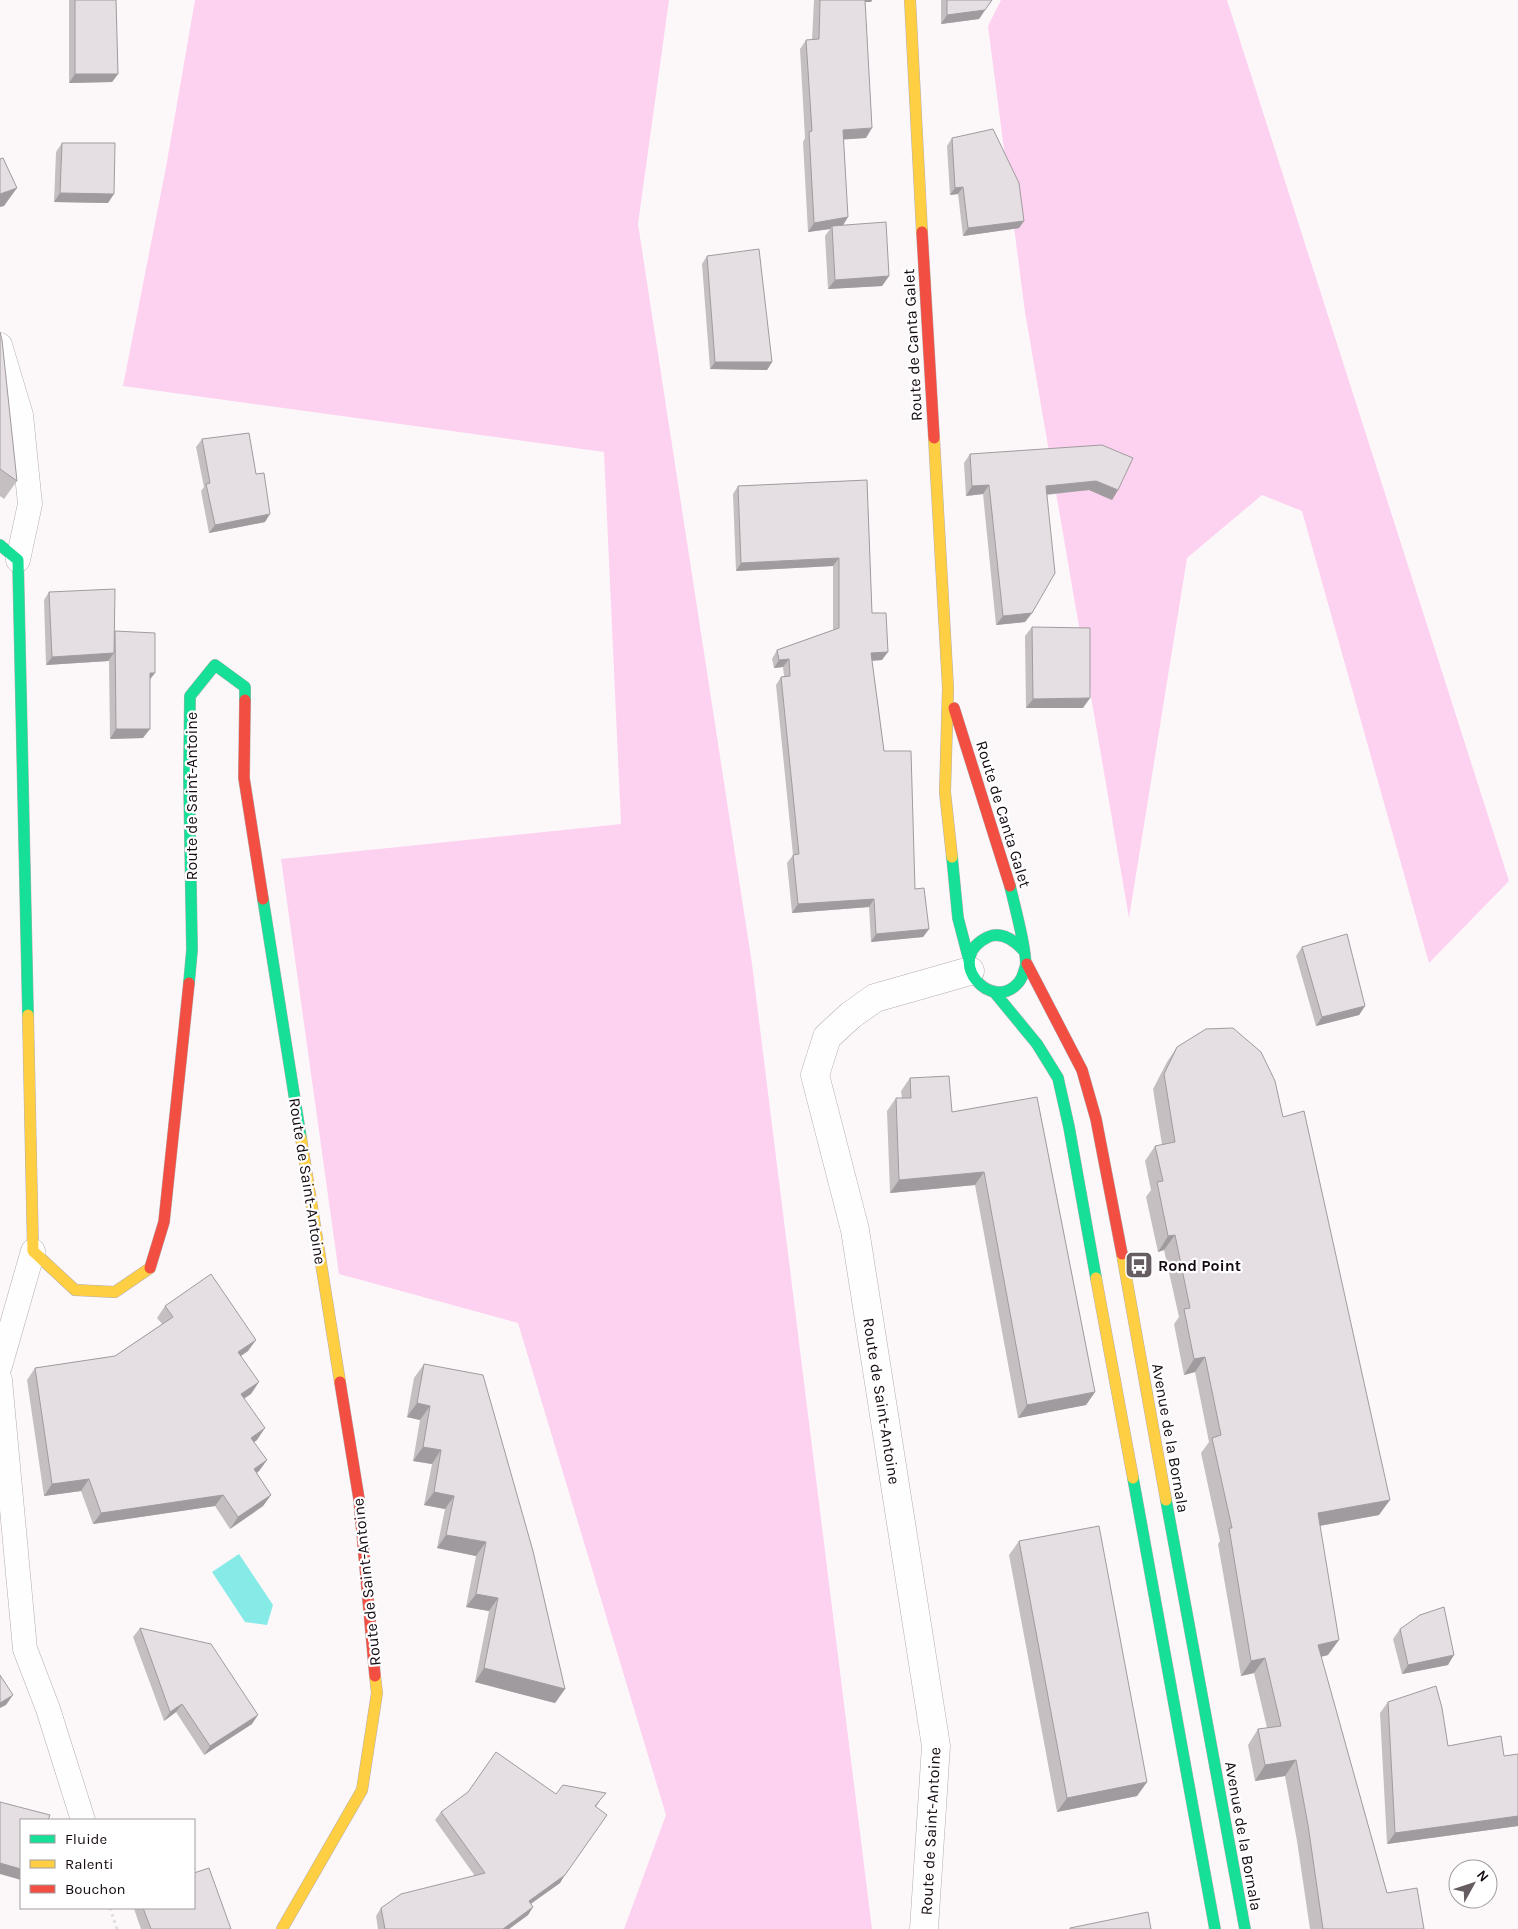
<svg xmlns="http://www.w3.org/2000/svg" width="1518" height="1929" viewBox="0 0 1518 1929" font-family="Karla,sans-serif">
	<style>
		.green { fill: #fdd2f0 }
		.water { fill: #86eae6 }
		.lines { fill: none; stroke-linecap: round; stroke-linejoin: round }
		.lane-casing { stroke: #b4adb1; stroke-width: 25 }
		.street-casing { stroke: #b4adb1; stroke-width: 29 }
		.fast-casing { stroke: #b4adb1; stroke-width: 12 }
		.slow-casing { stroke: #b4adb1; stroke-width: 12 }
		.jam-casing { stroke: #b4adb1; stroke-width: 12 }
		.path { stroke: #deddde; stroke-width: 3; stroke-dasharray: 2.5 4; stroke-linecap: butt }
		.lane { stroke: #fffefe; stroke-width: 24 }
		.street { stroke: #fffefe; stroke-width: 28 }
		.fast { stroke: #16e098; stroke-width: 11 }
		.slow { stroke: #ffcf43; stroke-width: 11 }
		.jam { stroke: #f24e42; stroke-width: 11 }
		.wall { fill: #c5bfc2 }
		.shaded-wall { fill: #a09b9e }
		.building { fill: #e5dee2; stroke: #a09b9e }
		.labels { text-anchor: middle; stroke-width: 4.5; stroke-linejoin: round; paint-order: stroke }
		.street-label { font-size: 16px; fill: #150a12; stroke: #fff }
		.poi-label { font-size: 16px; font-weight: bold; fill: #150a12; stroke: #fff; text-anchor: start }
	</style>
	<rect width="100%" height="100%" fill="#fcf8fa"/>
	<g class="green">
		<path d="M195 0H669L638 224 752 964 872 1929H624L666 1815 518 1323 339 1274 281 859 621 824 604 452 123 386 166 167Z"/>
		<path d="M1001 0H1227L1509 881 1429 963 1302 511 1262 495 1187 558 1129 918 1025 312 988 26Z"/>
	</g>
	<path class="water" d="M239 1554 273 1605 267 1625 245 1622 212 1572Z"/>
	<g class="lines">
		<defs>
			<g id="lane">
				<path d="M0 345 21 415 30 504 18 560"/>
				<path d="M0 1366 33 1251"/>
				<path d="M0 1380 25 1649 48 1709 83 1820"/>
			</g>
			<path id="street" d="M924 1929 936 1746 855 1230 815 1075 827 1037 851 1015 875 998 970 971"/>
			<g id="fast">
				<path d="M0 545 18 560 28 1015"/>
				<path d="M952 857 958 918 969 960"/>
				<path d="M1010 886C1013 899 1029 959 1025 968 1024 972 1022 978 1019 982 992 1015 942 959 988 937 1002 931 1015 941 1024 951"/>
				<path d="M263 899 301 1138"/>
				<path d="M189 983 192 950 189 777 190 696 215 665 245 687V700"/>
				<path d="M995 993 1037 1044 1058 1078 1069 1127 1096 1278"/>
				<path d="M1133 1478 1215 1929"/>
				<path d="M1166 1500 1245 1929"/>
			</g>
			<g id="slow">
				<path d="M910 0 922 232"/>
				<path d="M934 438 948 688 945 792 952 857"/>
				<path d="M28 1015 33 1251 75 1290 115 1292 150 1268"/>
				<path d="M301 1138 340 1382"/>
				<path d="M1122 1254 1166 1500"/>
				<path d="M1096 1278 1133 1478"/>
				<path d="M282 1929 362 1790 377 1693 375 1676"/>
			</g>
			<g id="jam">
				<path d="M922 232 934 438"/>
				<path d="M245 700 244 778 263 899"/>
				<path d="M954 708 1010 886"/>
				<path d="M1027 964 1082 1070 1096 1119 1122 1254"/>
				<path d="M150 1268 164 1222 189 983"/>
				<path d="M340 1382 359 1499 375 1676"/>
			</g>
		</defs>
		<use href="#lane" class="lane-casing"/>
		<use href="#street" class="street-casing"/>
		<use href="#fast" class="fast-casing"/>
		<use href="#slow" class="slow-casing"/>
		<use href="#jam" class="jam-casing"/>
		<path class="path" d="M110 1908 117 1929"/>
		<use href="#lane" class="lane"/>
		<use href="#street" class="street"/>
		<use href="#fast" class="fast"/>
		<use href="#slow" class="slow"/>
		<use href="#jam" class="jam"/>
	</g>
	<g class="wall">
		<path d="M69 0H116L118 74 112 82 69 83Z"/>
		<path d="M814 0H872L871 2H865L866 138 844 139 842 226 889 276 882 286 828 289 825 236 830 229 808 232 803 142 805 138 800 49 806 40H812Z"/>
		<path d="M941 0H992L979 19 941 24Z"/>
		<path d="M952 138 1024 221 1019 228 963 236 958 194 950 195 947 146Z"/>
		<path d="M62 143 108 203 54 202 56 152Z"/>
		<path d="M707 256 772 362 767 370 710 369 702 264Z"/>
		<path d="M0 332 17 481 4 499 0 496Z"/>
		<path d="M202 439 256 474 265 522 209 533 201 491 204 487 196 447Z"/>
		<path d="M970 454 1118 490 1112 500 1089 490 1047 495 1032 613 1025 622 996 625 983 494 966 496 964 463Z"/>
		<path d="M867 480 872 613 882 660 872 661 884 751 915 889 929 929 923 937 871 942 869 907 792 913 787 863 793 855 776 685 781 677 784 676 783 667 774 668 772 659 777 650 833 630V566L736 571 733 494 738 486Z"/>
		<path d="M49 592 114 633 115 631 150 679 143 738 110 739 109 661 46 665 44 600Z"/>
		<path d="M1032 627 1083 708H1026L1025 636Z"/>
		<path d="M1302 947 1365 1006 1359 1015 1316 1026 1296 956Z"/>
		<path d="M1177 1047 1379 1515 1320 1526 1328 1655 1321 1657 1387 1893 1424 1929H1310L1297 1841 1285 1776 1255 1781 1248 1745 1258 1729 1267 1728 1254 1673 1241 1676 1218 1544 1220 1541 1201 1453 1209 1442 1195 1372 1184 1375 1174 1324 1179 1317 1164 1250 1158 1252 1146 1197 1151 1190 1145 1161 1155 1146 1162 1145 1153 1089 1167 1062Z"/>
		<path d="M910 1078 952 1112 1037 1097 1095 1392 1086 1405 1018 1418 975 1185 890 1193 887 1111 896 1098H902L901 1091Z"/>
		<path d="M165 1306 248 1351 241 1356 251 1394 244 1398 257 1440 253 1442 267 1460 259 1471 257 1473 271 1495 263 1506 230 1529 215 1506 93 1524 81 1491 44 1496 27 1380 35 1368 115 1356 162 1324 157 1318Z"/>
		<path d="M424 1364 565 1689 555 1703 475 1682 489 1611 466 1607 476 1556 437 1548 445 1509 424 1505 432 1464 413 1461 420 1420 407 1417 414 1378Z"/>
		<path d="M1019 1541 1147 1782 1137 1796 1057 1812 1009 1555Z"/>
		<path d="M140 1628 252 1724 204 1755 176 1712 164 1721 133 1637Z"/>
		<path d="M1400 1629 1448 1665 1402 1674 1393 1639Z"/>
		<path d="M1388 1702 1448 1746 1504 1756 1518 1754V1826L1387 1844 1380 1713Z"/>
		<path d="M556 1794 600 1801 596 1807 560 1883 531 1904 533 1907 528 1915 509 1929H378L376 1916 381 1908 475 1876 435 1820 441 1812Z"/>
		<path d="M135 1908H194L231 1929H141L134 1909Z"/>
	</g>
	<g class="shaded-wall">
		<path d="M859 0H872L871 2H858Z"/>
		<path d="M985 10 979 19 941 24 947 15Z"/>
		<path d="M75 74H118L112 82 69 83Z"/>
		<path d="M872 128 866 138 837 140 843 130Z"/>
		<path d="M963 187 958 194 950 195 955 188Z"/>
		<path d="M17 188 4 206 0 207V194Z"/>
		<path d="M60 193 114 194 108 203 54 202Z"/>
		<path d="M848 217 842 227 832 226 830 229 808 232 814 223Z"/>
		<path d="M1024 221 1019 228 963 236 968 228Z"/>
		<path d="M889 276 882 286 828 289 835 280Z"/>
		<path d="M715 362H772L767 370 710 369Z"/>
		<path d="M1096 481 1118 490 1112 500 1089 490 1040 495 1046 486Z"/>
		<path d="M989 485 983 494 966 496 972 486Z"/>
		<path d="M270 514 265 522 209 533 215 525Z"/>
		<path d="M839 558 833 566 736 571 741 563Z"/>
		<path d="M1032 613 1025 622 996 625 1003 616Z"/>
		<path d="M888 652 882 660 865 661 871 653Z"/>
		<path d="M114 653 108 661 46 665 52 657Z"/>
		<path d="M789 659 783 667 774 668 779 660Z"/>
		<path d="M150 673H155L148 682Z"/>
		<path d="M1090 698 1083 708H1026L1033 699Z"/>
		<path d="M116 729H150L143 738 110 739Z"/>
		<path d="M874 899 869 907 792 913 798 904Z"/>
		<path d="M929 929 923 937 871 942 876 934Z"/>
		<path d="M1365 1006 1359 1015 1316 1026 1322 1017Z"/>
		<path d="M984 1172 975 1185 890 1193 899 1180Z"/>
		<path d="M1175 1235 1164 1250 1158 1252 1168 1236Z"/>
		<path d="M256 1340 248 1351 230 1363 238 1352Z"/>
		<path d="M1205 1357 1195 1372 1184 1375 1194 1359Z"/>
		<path d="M259 1382 251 1394 233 1406 241 1394Z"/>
		<path d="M1095 1392 1086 1405 1018 1418 1027 1405Z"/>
		<path d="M417 1403 430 1406 420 1420 407 1417Z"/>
		<path d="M265 1428 257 1440 243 1450 251 1438Z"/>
		<path d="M423 1447 441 1450 432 1464 413 1461Z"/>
		<path d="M267 1460 259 1471 246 1481 254 1469Z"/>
		<path d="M89 1479 81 1491 44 1496 52 1484Z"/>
		<path d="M434 1492 454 1496 445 1509 424 1505Z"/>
		<path d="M223 1495 215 1506 93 1524 101 1513Z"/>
		<path d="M271 1495 263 1506 230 1529 238 1517Z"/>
		<path d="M1390 1500 1379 1515 1307 1528 1318 1513Z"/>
		<path d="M446 1535 486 1542 476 1556 437 1548Z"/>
		<path d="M476 1594 498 1598 489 1611 466 1607Z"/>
		<path d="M1339 1640 1328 1655 1307 1660 1318 1645Z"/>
		<path d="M1454 1655 1448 1665 1402 1674 1408 1665Z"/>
		<path d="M1265 1658 1254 1673 1241 1676 1251 1661Z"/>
		<path d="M484 1668 565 1689 555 1703 475 1682Z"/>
		<path d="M13 1695 6 1705 0 1708V1703Z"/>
		<path d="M182 1704 176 1712 164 1721 170 1712Z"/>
		<path d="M258 1715 252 1724 204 1755 210 1746Z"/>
		<path d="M1296 1760 1285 1776 1255 1781 1265 1765Z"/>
		<path d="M1147 1782 1137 1796 1057 1812 1067 1798Z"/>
		<path d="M1518 1816V1826L1387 1844 1395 1833Z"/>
		<path d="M0 1863 21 1869V1880L0 1874Z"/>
		<path d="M565 1875 560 1883 523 1909 529 1901Z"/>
		<path d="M533 1907 528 1915 509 1929H503Z"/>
	</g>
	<g class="building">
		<path d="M75 0H116L118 74H75Z"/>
		<path d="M820 0H865L872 128 843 130 848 217 814 223 809 132 812 131 806 40 819 39Z"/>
		<path d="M947 0H992L985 10 947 15Z"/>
		<path d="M993 129 1019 183 1024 221 968 228 963 187 955 188 952 138Z"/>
		<path d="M62 143H115L114 194 60 193Z"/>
		<path d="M3 158 17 188 0 194V199V159Z"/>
		<path d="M886 222 889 276 835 280 832 226Z"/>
		<path d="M759 249 772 362H715L707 256Z"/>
		<path d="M0 332 2 340 17 481 0 469Z"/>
		<path d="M249 433 256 474 264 473 270 514 215 525 206 484 210 483 202 439Z"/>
		<path d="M1102 445 1133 458 1118 490 1096 481 1046 486 1055 573 1032 613 1003 616 989 485 972 486 970 454Z"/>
		<path d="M867 480 872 613H886L888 652 871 653 884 751H911L915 889 924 888 929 929 876 934 874 899 798 904 793 855 799 854 781 677 790 676 789 659 779 660 777 650 839 628V558L741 563 738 486Z"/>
		<path d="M115 589 114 653 52 657 49 592Z"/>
		<path d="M1032 627 1090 628V698L1033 699Z"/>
		<path d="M115 631 155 633V673H150V729H116Z"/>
		<path d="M1347 934 1365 1006 1322 1017 1302 947Z"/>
		<path d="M1233 1028 1261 1052 1275 1081 1283 1117 1304 1111 1390 1500 1318 1513 1339 1640 1318 1645 1387 1893 1417 1888 1424 1929H1323L1308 1825 1296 1760 1265 1765 1258 1729 1281 1726 1265 1658 1251 1661 1229 1528H1232L1212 1438 1221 1435 1205 1357 1194 1359 1184 1309 1190 1308 1175 1235 1168 1236 1157 1182 1163 1181 1155 1146 1175 1142 1164 1074 1177 1047 1206 1029Z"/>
		<path d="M949 1076 952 1112 1037 1097 1095 1392 1027 1405 984 1172 899 1180 896 1098H911L910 1078Z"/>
		<path d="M211 1274 256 1340 238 1352 259 1382 241 1394 265 1428 251 1438 267 1460 254 1469 271 1495 238 1517 223 1495 101 1513 89 1479 52 1484 35 1368 115 1356 173 1317 165 1306Z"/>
		<path d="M424 1364 483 1375 533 1551 565 1689 484 1668 498 1598 476 1594 486 1542 446 1535 454 1496 434 1492 441 1450 423 1447 430 1406 417 1403Z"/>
		<path d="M1099 1526 1147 1782 1067 1798 1019 1541Z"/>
		<path d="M1444 1607 1454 1655 1408 1665 1400 1629 1420 1615Z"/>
		<path d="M140 1628 211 1644 258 1715 210 1746 182 1704 170 1712Z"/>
		<path d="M0 1675 13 1695 0 1703Z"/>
		<path d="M1436 1686 1442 1708 1448 1746 1501 1736 1504 1756 1518 1754V1816L1395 1833 1388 1702Z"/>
		<path d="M496 1752 556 1794 563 1785 606 1793 595 1806 607 1815 565 1875 529 1901 533 1907 503 1929H385L381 1908 401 1894 485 1873 441 1812 468 1792Z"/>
		<path d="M0 1802 50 1815 48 1820H21V1869L0 1863Z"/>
		<path d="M209 1868 231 1929H151L143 1908H194V1873Z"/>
		<path d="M1148 1912 1151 1929H1070V1928Z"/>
	</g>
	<defs>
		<symbol id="bus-square" viewBox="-11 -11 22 22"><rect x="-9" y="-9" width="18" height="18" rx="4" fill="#665d63" stroke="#fff"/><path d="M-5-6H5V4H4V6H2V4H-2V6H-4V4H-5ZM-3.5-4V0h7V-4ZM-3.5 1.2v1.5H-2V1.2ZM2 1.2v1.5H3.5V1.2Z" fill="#fff"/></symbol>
	</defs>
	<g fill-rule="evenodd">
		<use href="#bus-square" x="1123" y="1249" width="32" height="32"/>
	</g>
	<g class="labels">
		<g class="street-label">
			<text transform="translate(912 345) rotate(-93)" y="6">Route de Canta Galet</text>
			<text transform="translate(191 796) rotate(-90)" y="6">Route de Saint-Antoine</text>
			<text transform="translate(1004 814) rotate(73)" y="6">Route de Canta Galet</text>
			<text transform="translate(308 1181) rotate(81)" y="6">Route de Saint-Antoine</text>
			<text transform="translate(882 1401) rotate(81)" y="6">Route de Saint-Antoine</text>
			<text transform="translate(1171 1438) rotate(80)" y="6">Avenue de la Bornala</text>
			<text transform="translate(366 1582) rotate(-96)" y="6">Route de Saint-Antoine</text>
			<text transform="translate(930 1831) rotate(-87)" y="6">Route de Saint-Antoine</text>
			<text transform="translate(1244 1836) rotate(80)" y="6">Avenue de la Bornala</text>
		</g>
		<g class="poi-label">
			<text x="1158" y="1271">Rond Point</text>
		</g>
	</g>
	<rect x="20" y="1819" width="175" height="90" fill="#ffffff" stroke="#a19da0"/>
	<rect x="30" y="1835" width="25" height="8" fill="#16e098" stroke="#a19da0"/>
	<text x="65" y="1844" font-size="15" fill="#150a12">Fluide</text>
	<rect x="30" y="1860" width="25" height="8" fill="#ffcf43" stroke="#a19da0"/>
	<text x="65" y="1869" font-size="15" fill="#150a12">Ralenti</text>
	<rect x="30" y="1885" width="25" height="8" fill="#f24e42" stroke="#a19da0"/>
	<text x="65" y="1894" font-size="15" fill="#150a12">Bouchon</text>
	<g transform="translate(1473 1884) rotate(50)"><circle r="24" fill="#ffffff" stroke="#a19da0"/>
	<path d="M0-4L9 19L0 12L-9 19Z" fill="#665d63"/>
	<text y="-8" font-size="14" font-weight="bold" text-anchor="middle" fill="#150a12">N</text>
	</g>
</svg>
